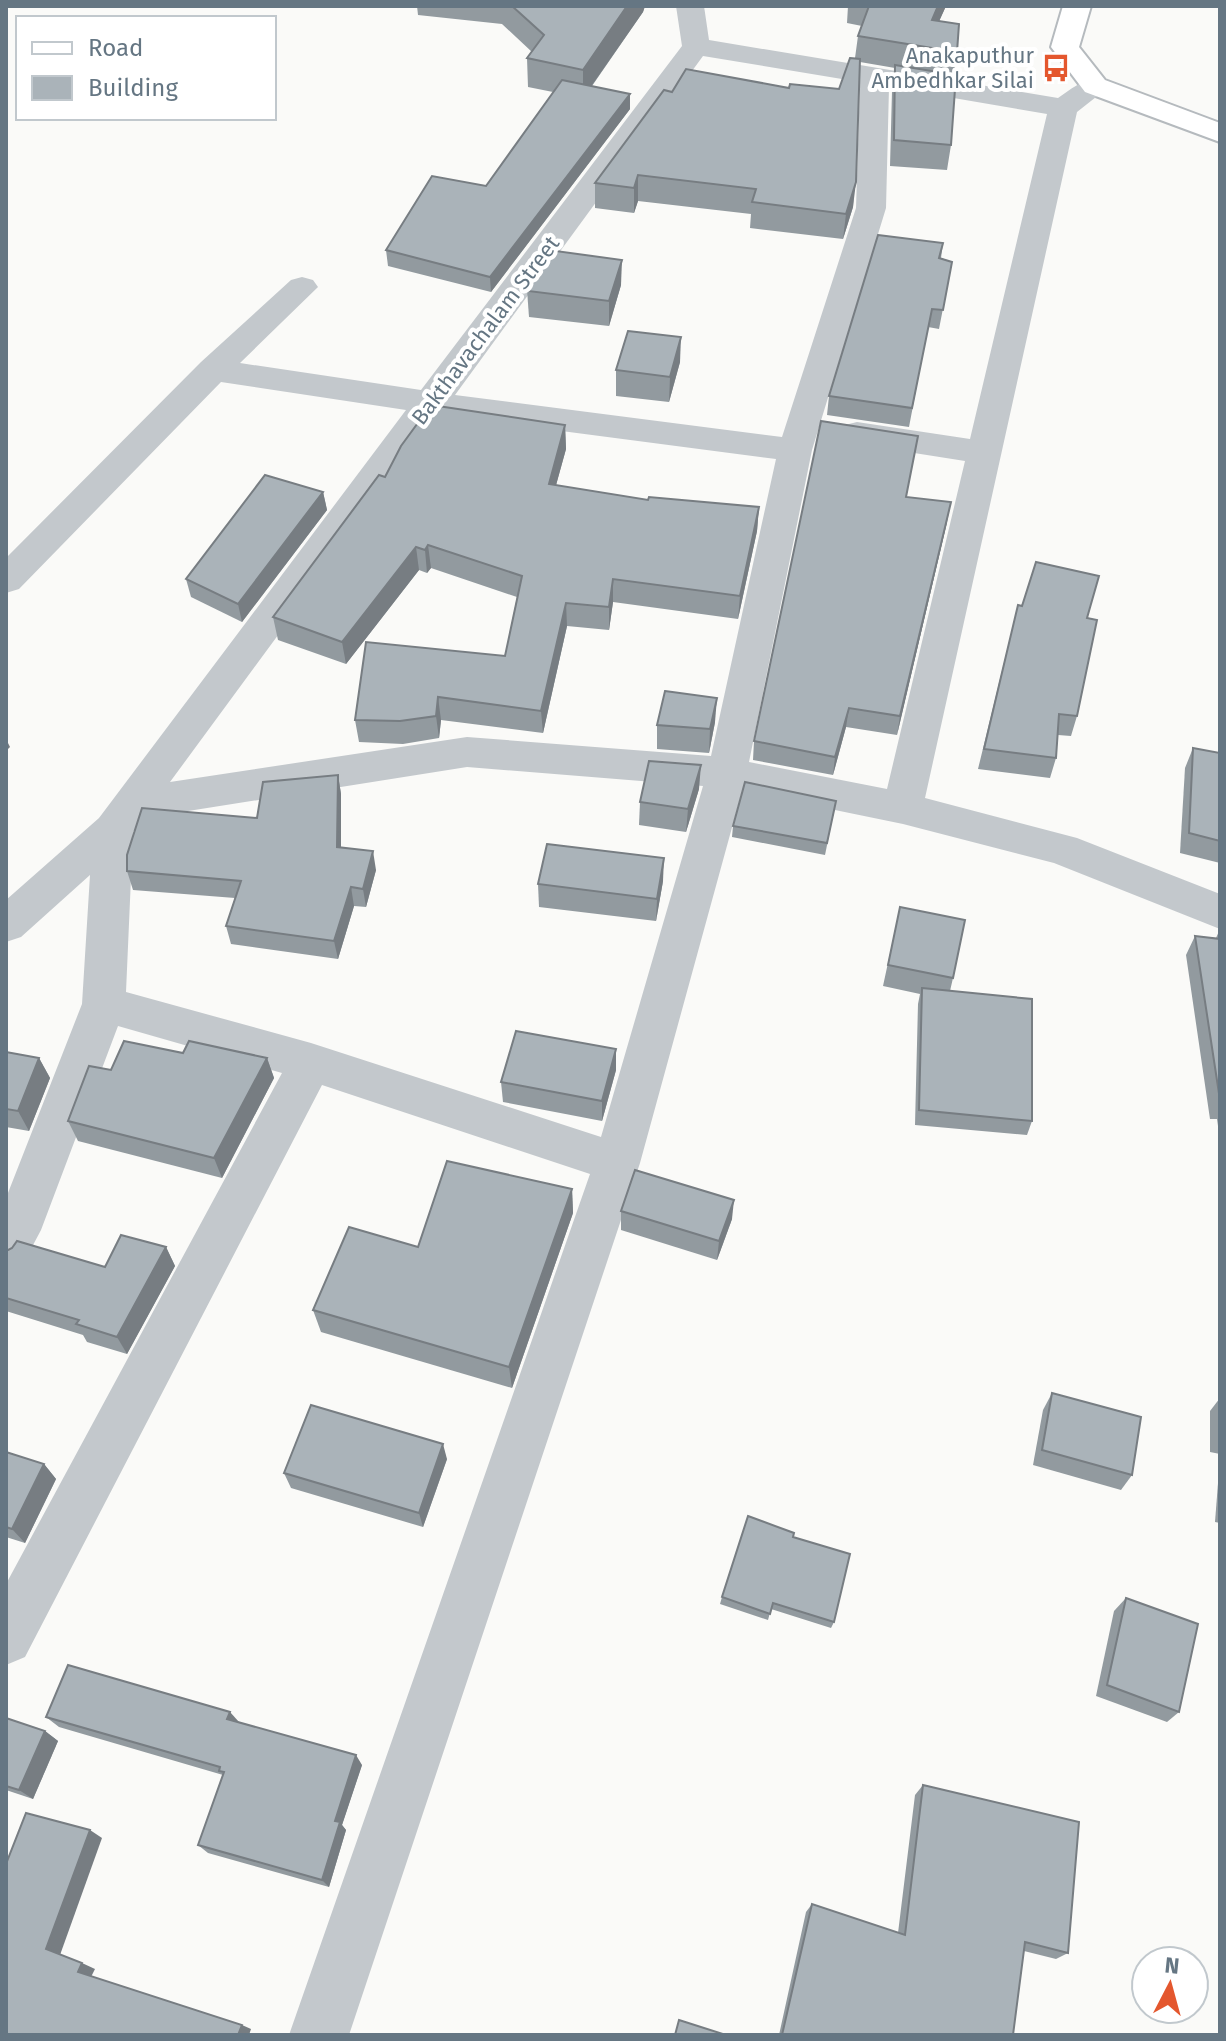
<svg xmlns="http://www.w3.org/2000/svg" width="1226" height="2041" viewBox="0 0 1226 2041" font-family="'Fira Sans',sans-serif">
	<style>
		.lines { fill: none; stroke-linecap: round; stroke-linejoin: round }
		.major-casing { stroke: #b5babe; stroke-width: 4 }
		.minor { fill: #c3c8cc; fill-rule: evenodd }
		.major { fill: #fff; fill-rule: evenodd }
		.wall { fill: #929a9f }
		.shaded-wall { fill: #777d82 }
		.building { fill: #aab3b9; stroke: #777d82; stroke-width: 2 }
		.labels { text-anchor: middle; stroke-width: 8; stroke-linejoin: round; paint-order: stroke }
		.far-poi-label { font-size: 22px; fill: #657683; stroke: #fff; text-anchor: end }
		.far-street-label { font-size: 22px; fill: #657683; stroke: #fff }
	</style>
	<rect width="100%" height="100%" fill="#fafaf8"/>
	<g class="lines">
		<defs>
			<path id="major" d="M1063 6H1091L1079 47 1105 80 1220 123V142L1085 92 1051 47Z"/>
		</defs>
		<use href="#major" class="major-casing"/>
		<path class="minor" d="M676 6H704L709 40 1058 98C1073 88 1086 75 1105 80L1110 86 1077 112 925 798 1077 838 1220 894V929L1054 863 903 824 742 791 640 1163 349 2035H289L590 1174 322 1085 25 1657 6 1665V1584L282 1073 118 1026 41 1230 23 1264 6 1271V1198L82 1004 90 875 21 937 6 942V900L99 818 406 410 221 382 19 589 6 593V558L201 362 291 280 302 277 313 280 318 287 240 363 421 390 682 46ZM703 56 860 82 856 208 782 437 455 395ZM889 87 1047 114 970 439 857 422 845 425 840 433 845 441 857 444 965 461 887 789 749 762 812 450 886 208ZM440 415 776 459 711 756 467 737 170 782ZM467 767 703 786 601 1137 311 1043 126 992 133 832 144 818Z"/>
		<use href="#major" class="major"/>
	</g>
	<g class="wall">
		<path d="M417 6H645L643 12 592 86 630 94V109L491 292 388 266 386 250 486 186 553 92 528 87 527 58 532 52 502 24 418 15Z"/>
		<path d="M848 6H946L939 21 957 52 954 75 951 145 947 170 890 166 892 91 895 68 860 62 853 207 843 239 750 228 751 214 638 201 634 213 595 208V183L672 92 789 88 839 89 855 58 858 36 862 26 847 23Z"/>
		<path d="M943 243 941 258 952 262 939 329 928 327 909 427 827 415 829 396Z"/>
		<path d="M549 250 621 285 609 326 529 317 526 276Z"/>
		<path d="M680 362 669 402 616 396V370Z"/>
		<path d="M565 425 566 449 556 485 648 500 759 507 757 531 738 619 613 602 609 630 567 626 543 733 441 720 439 738 403 744 359 742 355 720 505 656 517 597 431 568 427 573 419 570 346 664 278 640 273 617 385 477Z"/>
		<path d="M323 492 327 510 242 622 191 597 186 579Z"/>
		<path d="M907 497 947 522 897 735 846 727 833 775 753 760 754 741Z"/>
		<path d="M1018 605 1087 618 1077 716 1071 736 1058 735 1056 758 1050 778 978 769Z"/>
		<path d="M715 722 709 753 657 749V725Z"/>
		<path d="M1193 748 1220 753V863L1180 853 1185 768Z"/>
		<path d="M338 775 341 794V848L376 870 366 907 354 906 338 959 231 944 226 926 235 898 133 890 127 871 257 818Z"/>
		<path d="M699 789 686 832 639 825 640 802Z"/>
		<path d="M836 801 825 855 732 837 733 826Z"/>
		<path d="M663 881 656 921 539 907 538 884Z"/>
		<path d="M900 907 953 978 950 991 1032 1121 1027 1135 915 1125 918 1004 920 994 883 986Z"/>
		<path d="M1220 929V1140L1217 1119H1210L1186 955 1195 936 1216 938Z"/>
		<path d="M616 1049V1070L602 1121 503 1102 501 1082Z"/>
		<path d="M6 1052 39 1058 50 1078 29 1131 6 1127Z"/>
		<path d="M183 1053 267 1058 274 1078 222 1178 78 1141 68 1121 111 1070Z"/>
		<path d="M572 1189 573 1213 512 1388 321 1332 313 1310Z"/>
		<path d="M621 1211 732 1219 717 1260 621 1230Z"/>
		<path d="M166 1247 175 1266 127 1354 87 1342 83 1335 6 1311V1251L105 1267Z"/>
		<path d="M1052 1393 1132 1475 1121 1490 1033 1465 1043 1410Z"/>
		<path d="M1220 1398V1454L1210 1452V1411Z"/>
		<path d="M6 1452 44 1464 56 1479 25 1543 6 1537Z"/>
		<path d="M1220 1457V1523L1215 1522Z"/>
		<path d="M447 1459 423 1527 291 1488 284 1473Z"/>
		<path d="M793 1537 834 1622 831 1628 771 1609 768 1620 720 1604 722 1597Z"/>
		<path d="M1126 1598 1179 1712 1167 1722 1096 1696 1114 1611Z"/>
		<path d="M46 1717 239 1722 362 1765 342 1825 346 1830 329 1887 208 1853 198 1845 223 1775 59 1727Z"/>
		<path d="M6 1718 45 1731 58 1741 33 1799 6 1790Z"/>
		<path d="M923 1785 1068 1953 1056 1959 1024 1951 1013 2035H779L806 1912 812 1904 898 1933 915 1795Z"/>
	</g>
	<g class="shaded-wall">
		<path d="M627 6H645L643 12 583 98V70Z"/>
		<path d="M938 6H946L928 46 932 20Z"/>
		<path d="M630 94V109L491 292 490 277Z"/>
		<path d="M638 175V201L634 213V188Z"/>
		<path d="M856 182 853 207 843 239 846 214Z"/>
		<path d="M622 260 621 285 609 326V301Z"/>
		<path d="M681 337 680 362 669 402 670 377Z"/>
		<path d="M565 425 566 449 550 507 549 484Z"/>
		<path d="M323 492 327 510 242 622 238 604Z"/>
		<path d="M951 502 947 522 897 735 900 716Z"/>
		<path d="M759 507 757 531 738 619 740 596Z"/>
		<path d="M428 545 431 568 427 573 425 550Z"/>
		<path d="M416 547 419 570 346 664 342 642Z"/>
		<path d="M613 579V602L609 630V607Z"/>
		<path d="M566 603 567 626 543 733 541 711Z"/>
		<path d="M438 697 441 720 439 738 436 716Z"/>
		<path d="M717 698 715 722 709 753 710 729Z"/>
		<path d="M849 708 846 727 833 775 835 757Z"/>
		<path d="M6 739 10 747 6 751Z"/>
		<path d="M701 765 699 789 686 832 688 809Z"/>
		<path d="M338 775 341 794V866L337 847Z"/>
		<path d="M373 851 376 870 366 907 363 889Z"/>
		<path d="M664 858 663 881 656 921 657 899Z"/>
		<path d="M351 887 354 906 338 959 334 941Z"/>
		<path d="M616 1049V1070L602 1121V1101Z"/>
		<path d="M39 1058 50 1078 29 1131 18 1111Z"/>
		<path d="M267 1058 274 1078 222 1178 214 1158Z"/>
		<path d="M572 1189 573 1213 512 1388 509 1367Z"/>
		<path d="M734 1200 732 1219 717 1260 719 1241Z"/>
		<path d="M166 1247 175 1266 127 1354 117 1337Z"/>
		<path d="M443 1444 447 1459 423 1527 419 1513Z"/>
		<path d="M44 1464 56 1479 25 1543 12 1529Z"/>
		<path d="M230 1712 239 1722 227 1719Z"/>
		<path d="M45 1731 58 1741 33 1799 19 1790Z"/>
		<path d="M356 1755 362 1765 342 1825 346 1830 329 1887 322 1880 335 1821Z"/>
		<path d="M90 1830 102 1838 60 1955 46 1949Z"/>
		<path d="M82 1963 95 1969 91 1977 78 1972Z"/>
		<path d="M242 2025 251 2029 249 2035H238Z"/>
	</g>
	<g class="building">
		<path d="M512 6H627L583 70 527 58 544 35Z"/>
		<path d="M869 6H938L932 20 959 24 957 52 858 36Z"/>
		<path d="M850 58 860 59 856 182 846 214 752 202 756 189 638 175 634 188 595 183 664 90 672 92 686 69 789 88 790 84 839 89Z"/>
		<path d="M895 65 956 75 951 145 894 140Z"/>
		<path d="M562 80 630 94 490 277 386 250 432 176 486 186Z"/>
		<path d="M878 235 943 243 939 258 952 262 943 310 932 309 912 408 829 396Z"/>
		<path d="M549 245 548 250 622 260 609 301 528 291 532 278 526 276Z"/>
		<path d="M628 331 681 337 670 377 616 370Z"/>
		<path d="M431 405 565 425 549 484 648 500 649 497 759 507 740 596 613 579 609 607 566 603 541 711 438 697 436 716 400 721 355 720 366 642 505 656 522 576 428 545 425 550 416 547 342 642 273 617 379 475 385 477 401 446Z"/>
		<path d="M821 421 918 436 906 497 951 502 900 716 849 708 835 757 754 741Z"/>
		<path d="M265 475 323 492 238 604 186 579Z"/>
		<path d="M1036 562 1099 576 1087 618 1097 620 1077 716 1059 714 1056 758 984 749 1018 605 1022 606Z"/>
		<path d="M665 691 717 698 710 729 657 725Z"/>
		<path d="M1193 748 1220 753V841L1189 833Z"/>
		<path d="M649 761 701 765 688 809 640 802Z"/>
		<path d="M338 775 337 847 373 851 363 889 351 887 334 941 226 926 241 881 127 871V855L142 808 257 818 263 782Z"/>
		<path d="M745 782 836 801 827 843 733 826Z"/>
		<path d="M547 844 664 858 657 899 538 884Z"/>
		<path d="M900 907 965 920 953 978 888 965Z"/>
		<path d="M1195 936 1220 939V1100Z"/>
		<path d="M922 988 1032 999V1121L919 1110Z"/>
		<path d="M516 1031 616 1049 602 1101 501 1082Z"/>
		<path d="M124 1041 183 1053 189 1041 267 1058 214 1158 68 1121 89 1066 111 1070Z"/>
		<path d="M6 1052 39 1058 18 1111 6 1109Z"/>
		<path d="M447 1161 572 1189 509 1367 313 1310 349 1227 418 1247Z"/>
		<path d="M635 1170 734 1200 719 1241 621 1211Z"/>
		<path d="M121 1235 166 1247 117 1337 76 1324 79 1320 6 1298V1251L12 1248 17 1241 105 1267Z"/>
		<path d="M1052 1393 1141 1417 1132 1475 1042 1450Z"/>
		<path d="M311 1405 443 1444 419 1513 284 1473Z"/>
		<path d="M6 1452 44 1464 12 1529 6 1527Z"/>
		<path d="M748 1516 794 1533 793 1537 850 1554 834 1622 773 1603 770 1614 722 1597Z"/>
		<path d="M1126 1598 1198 1624 1179 1712 1107 1685Z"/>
		<path d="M68 1665 230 1712 227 1719 356 1755 335 1821 340 1822 322 1880 198 1845 224 1772 219 1771 220 1767 46 1717Z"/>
		<path d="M6 1718 45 1731 19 1790 6 1786Z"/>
		<path d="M923 1785 1079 1822 1068 1953 1025 1942 1013 2035H782L812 1904 905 1935Z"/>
		<path d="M26 1813 90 1830 46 1949 82 1963 78 1972 242 2025 238 2035H6V1864Z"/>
		<path d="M679 2020 726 2035H675Z"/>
	</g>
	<defs>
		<symbol id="bus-bare" viewBox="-9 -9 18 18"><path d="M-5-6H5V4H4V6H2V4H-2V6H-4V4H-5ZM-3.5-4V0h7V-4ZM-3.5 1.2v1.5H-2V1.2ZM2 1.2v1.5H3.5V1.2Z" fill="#e4572e" stroke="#fff" stroke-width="2.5" paint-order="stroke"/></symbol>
	</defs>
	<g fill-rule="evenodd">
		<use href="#bus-bare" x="1036" y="48" width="40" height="40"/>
	</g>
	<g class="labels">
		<g class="far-poi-label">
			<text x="1034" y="63">Anakaputhur<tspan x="1034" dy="25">Ambedhkar Silai</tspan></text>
		</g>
		<g class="far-street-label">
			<text transform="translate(485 330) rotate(-53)" y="8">Bakthavachalam Street</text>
		</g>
	</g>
	<rect width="1226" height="2041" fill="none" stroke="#657683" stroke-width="16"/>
	<rect x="16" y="16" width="260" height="104" fill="#ffffff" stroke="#c1c8cd" stroke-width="2"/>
	<rect x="32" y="42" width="40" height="12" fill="#ffffff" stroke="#c1c8cd" stroke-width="2"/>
	<text x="88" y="56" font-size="24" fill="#657683">Road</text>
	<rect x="32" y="76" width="40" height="24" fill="#aab3b9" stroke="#c1c8cd" stroke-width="2"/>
	<text x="88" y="96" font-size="24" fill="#657683">Building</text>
	<g transform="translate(1170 1985) rotate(6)"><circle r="38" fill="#ffffff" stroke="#c1c8cd" stroke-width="2"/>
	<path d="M0-6L14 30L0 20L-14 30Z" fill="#e4572e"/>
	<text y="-12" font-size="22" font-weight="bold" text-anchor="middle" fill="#657683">N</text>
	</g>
</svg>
